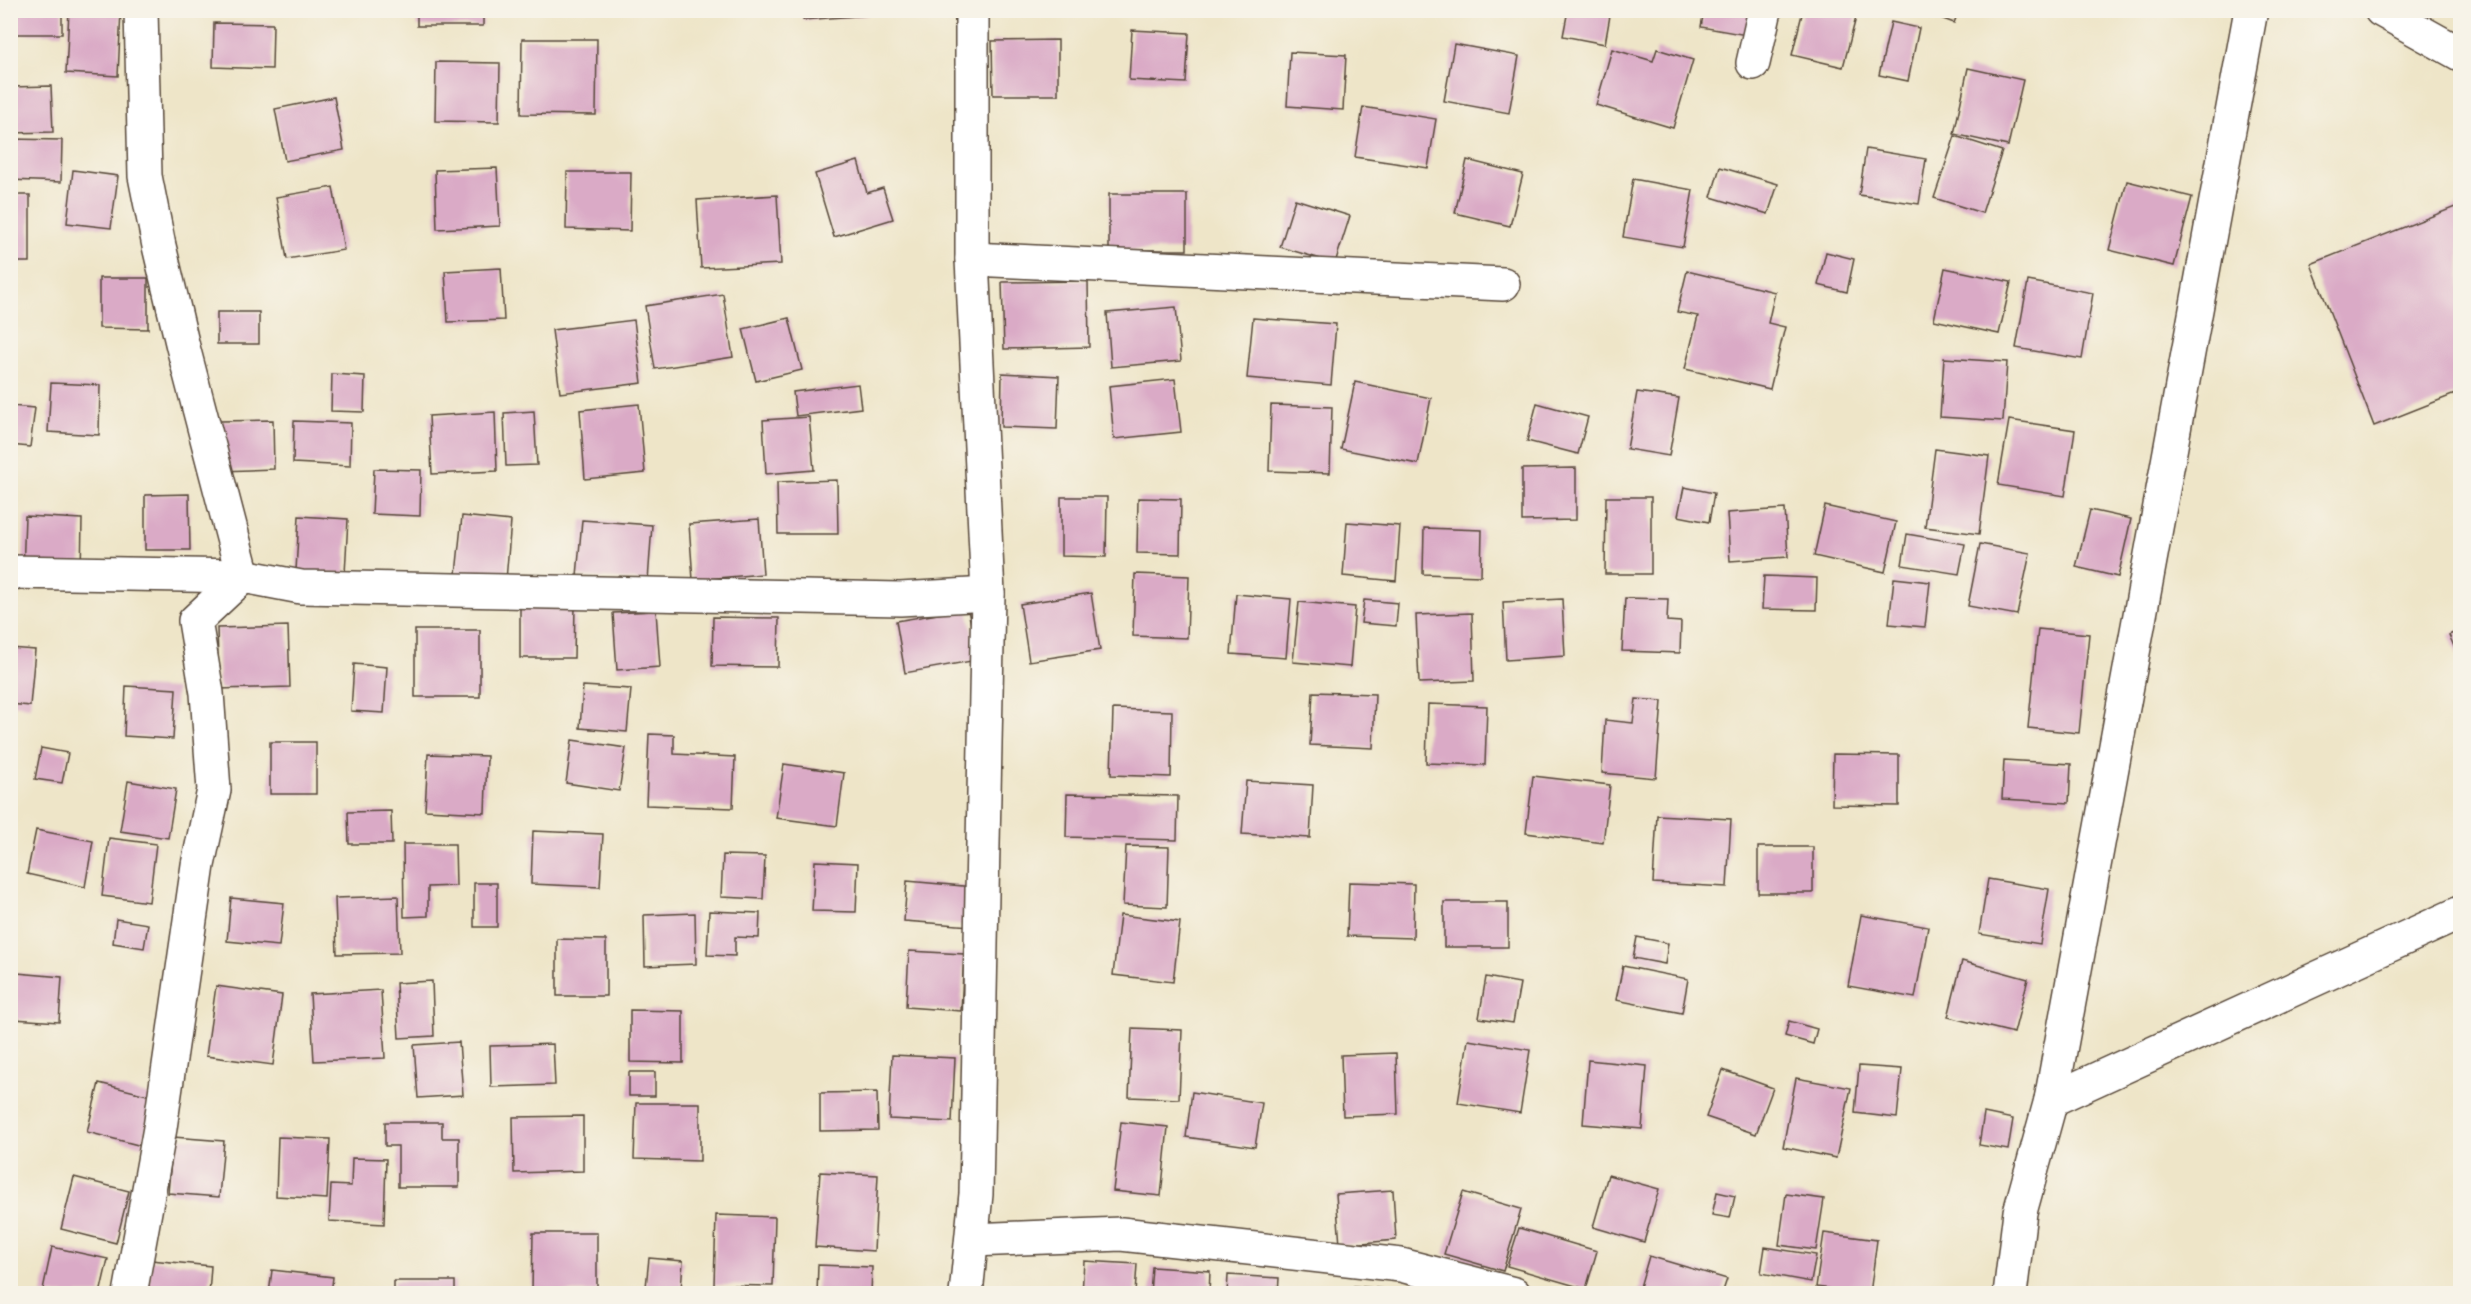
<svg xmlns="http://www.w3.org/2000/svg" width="2471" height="1304" viewBox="0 0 2471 1304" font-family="'Patrick Hand',sans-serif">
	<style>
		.building { fill: #daaac6 }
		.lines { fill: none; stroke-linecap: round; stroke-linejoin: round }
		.minor-casing { stroke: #564638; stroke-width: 36 }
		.minor { stroke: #fff; stroke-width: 33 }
	</style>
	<rect width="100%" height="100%" fill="#f7f3e8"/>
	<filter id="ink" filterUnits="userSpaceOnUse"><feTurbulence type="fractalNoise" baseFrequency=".0167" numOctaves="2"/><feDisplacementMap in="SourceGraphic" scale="12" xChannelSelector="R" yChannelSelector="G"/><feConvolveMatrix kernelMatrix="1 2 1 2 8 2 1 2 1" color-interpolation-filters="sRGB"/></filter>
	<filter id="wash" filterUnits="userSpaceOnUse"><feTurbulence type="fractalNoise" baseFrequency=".008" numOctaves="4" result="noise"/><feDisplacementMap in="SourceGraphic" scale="24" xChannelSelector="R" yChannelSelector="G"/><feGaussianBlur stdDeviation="1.35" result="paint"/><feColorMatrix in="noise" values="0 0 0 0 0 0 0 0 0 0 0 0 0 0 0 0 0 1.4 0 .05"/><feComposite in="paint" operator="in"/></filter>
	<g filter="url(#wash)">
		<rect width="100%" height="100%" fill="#eee5c8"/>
		<g id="blocks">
			<g class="building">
				<rect x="10" y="10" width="52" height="24"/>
				<path d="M69 10H121L118 76 66 73Z"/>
				<rect x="417" y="10" width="66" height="16"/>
				<path d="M803 10H868L869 15 803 20Z"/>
				<path d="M1568 10H1611L1605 44 1563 36Z"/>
				<path d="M1704 10H1757L1752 36 1701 27Z"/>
				<path d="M1803 10H1858L1843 67 1792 55Z"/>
				<path d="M1919 10H1959L1954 23Z"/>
				<path d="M1891 22 1919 28 1908 81 1879 75Z"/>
				<path d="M214 23 273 24 272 69 213 67Z"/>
				<path d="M1132 30 1189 33 1186 83 1129 80Z"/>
				<path d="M522 39H597L596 115 521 114Z"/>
				<path d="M1058 40V95H993L992 41Z"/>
				<path d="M1454 44 1519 56 1509 113 1444 101Z"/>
				<path d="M1612 49 1653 61 1657 49 1693 60 1673 128 1596 105Z"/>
				<path d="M1290 52 1346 55 1343 110 1287 106Z"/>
				<path d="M436 62 500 63 499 122 435 121Z"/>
				<path d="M1968 68 2023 80 2008 146 1954 134Z"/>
				<path d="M51 86 53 132 10 133V87Z"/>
				<path d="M334 97 344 150 285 161 275 109Z"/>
				<path d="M1363 107 1436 119 1428 168 1355 157Z"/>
				<path d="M1955 136 2002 151 1982 213 1934 198Z"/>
				<path d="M10 139 62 140 61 182 10 180Z"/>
				<path d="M1866 149 1926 159 1919 204 1859 195Z"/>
				<path d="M1467 160 1523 174 1510 226 1455 213Z"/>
				<path d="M858 161 867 193 883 188 893 219 834 237 815 174Z"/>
				<path d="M1720 167 1778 184 1768 214 1711 197Z"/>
				<path d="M497 168 500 226 437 229 435 170Z"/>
				<path d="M73 170 118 176 111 228 67 223Z"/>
				<path d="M567 172H631L630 231 566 229Z"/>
				<path d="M1633 179 1693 190 1683 247 1623 237Z"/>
				<path d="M2127 181 2192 197 2174 266 2109 250Z"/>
				<path d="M333 187 344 250 287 259 276 197Z"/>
				<rect x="1109" y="194" width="78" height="56"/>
				<rect x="10" y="195" width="20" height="67"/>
				<path d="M777 195 781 264 701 268 697 200Z"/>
				<path d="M1295 199 1350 216 1335 263 1280 247Z"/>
				<path d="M2460 205V392L2374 426 2311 264Z"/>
				<path d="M1826 252 1854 259 1847 292 1818 285Z"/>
				<path d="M501 268 504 320 448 322 445 271Z"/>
				<path d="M1945 268 2011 282 1999 334 1934 320Z"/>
				<path d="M1687 271 1775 292 1768 323 1785 327 1770 389 1685 369 1698 316 1677 312Z"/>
				<path d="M99 278H148V329L99 328Z"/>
				<path d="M1088 281 1089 347 1004 349 1002 282Z"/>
				<path d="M2028 281 2093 293 2082 359 2016 348Z"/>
				<path d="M723 294 733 357 655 369 645 306Z"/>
				<path d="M1176 307 1181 361 1111 367 1107 313Z"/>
				<rect x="217" y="312" width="42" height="32"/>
				<path d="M789 318 802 370 756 381 743 329Z"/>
				<path d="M1253 318 1336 324 1331 385 1247 378Z"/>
				<path d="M634 320 642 383 560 393 552 330Z"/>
				<path d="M1944 358 2007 362 2003 421 1940 417Z"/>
				<path d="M1002 373 1059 376 1057 429 1001 427Z"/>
				<path d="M332 374 365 376 364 412 331 411Z"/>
				<path d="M1175 379 1181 432 1114 439 1109 386Z"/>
				<path d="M1355 382 1431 398 1418 464 1341 449Z"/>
				<path d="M51 383 100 385 99 435 48 432Z"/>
				<path d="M858 384 861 408 796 416 793 392Z"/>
				<path d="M1637 392 1679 398 1669 456 1627 449Z"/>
				<path d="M1537 403 1588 417 1578 454 1527 441Z"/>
				<path d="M639 404 645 473 585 479 580 410Z"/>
				<path d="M1271 405 1332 407 1330 473 1269 471Z"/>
				<path d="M10 406 35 408 30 447 10 445Z"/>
				<path d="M534 411 537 465 506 466 504 413Z"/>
				<path d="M495 412 497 471 432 474 429 416Z"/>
				<path d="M809 417 814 470 766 474 763 420Z"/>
				<path d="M273 420 274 469 222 471 220 421Z"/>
				<path d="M2009 420 2075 430 2065 496 1998 485Z"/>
				<path d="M294 421 351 423 350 466 293 463Z"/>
				<path d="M1935 449 1989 456 1979 534 1925 527Z"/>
				<path d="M1576 468V520L1522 521V469Z"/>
				<path d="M374 469 421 470 420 516 372 514Z"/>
				<path d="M837 480 838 534H778L777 482Z"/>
				<path d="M1684 487 1714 493 1709 522 1678 516Z"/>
				<path d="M189 494 190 550H145V495Z"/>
				<path d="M1061 497H1107L1106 557 1061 556Z"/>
				<path d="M1606 497H1651V574H1605Z"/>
				<path d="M1138 498 1181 499 1180 554 1137 553Z"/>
				<path d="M1825 506 1896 522 1885 572 1814 556Z"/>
				<path d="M1785 509 1788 557 1730 561 1727 513Z"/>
				<path d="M2090 510 2131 519 2118 577 2076 567Z"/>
				<path d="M25 516 82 519 81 574 23 572Z"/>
				<path d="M299 516 348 519 345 574 296 571Z"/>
				<path d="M462 516 511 521 506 580 456 574Z"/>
				<path d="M759 519 763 574 693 580 689 524Z"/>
				<path d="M582 520 652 525 648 581 577 576Z"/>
				<path d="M1347 522 1400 526 1396 581 1343 576Z"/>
				<path d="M1424 528 1482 530 1481 576 1423 574Z"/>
				<path d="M1907 534 1965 544 1959 574 1902 565Z"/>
				<path d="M1980 544 2030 553 2017 615 1968 606Z"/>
				<path d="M1135 574 1189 576 1187 638 1133 636Z"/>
				<path d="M1764 576 1817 578 1816 610 1762 609Z"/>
				<path d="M1894 578 1930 582 1925 627 1889 624Z"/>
				<path d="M1091 593 1100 650 1029 661 1020 604Z"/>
				<path d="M1236 594 1291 599 1286 658 1231 654Z"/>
				<path d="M1625 598 1668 599 1667 621 1681 622 1680 653 1622 651Z"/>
				<path d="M1562 599 1565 656 1506 660 1503 602Z"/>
				<path d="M1364 600 1398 603 1396 626 1361 623Z"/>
				<path d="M1299 602 1355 607 1350 667 1293 662Z"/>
				<path d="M520 605H575L574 658H520Z"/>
				<path d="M968 609 977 660 905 673 896 621Z"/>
				<path d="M656 611 660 667 617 670 613 613Z"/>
				<path d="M1472 613 1474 681 1419 683 1416 615Z"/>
				<path d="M713 617 779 618 778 667 712 666Z"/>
				<path d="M288 626 290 687 219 689 217 628Z"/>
				<path d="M2038 629 2089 634 2079 733 2028 728Z"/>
				<rect x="415" y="630" width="65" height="67"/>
				<path d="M2460 630V660L2449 635Z"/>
				<path d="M10 648 35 650 30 706 10 704Z"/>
				<path d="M354 664 387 667 384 713 351 711Z"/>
				<path d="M126 686 176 689 173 739 124 736Z"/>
				<path d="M583 686 631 689 627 732 580 728Z"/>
				<path d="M1313 692 1375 694 1373 748 1310 745Z"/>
				<path d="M1636 699 1662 701 1656 778 1602 773 1605 720 1633 723Z"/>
				<path d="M1428 704 1487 706 1485 765 1426 763Z"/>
				<path d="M1113 709 1172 711 1171 777 1111 775Z"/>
				<path d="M649 734 674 735V754L735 757 733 808 646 805Z"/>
				<path d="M572 740 626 748 619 791 566 783Z"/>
				<rect x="270" y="742" width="46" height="52"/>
				<path d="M41 748 68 753 62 783 35 779Z"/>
				<path d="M428 754 487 756 485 813 425 810Z"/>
				<path d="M1833 754 1899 755V806L1832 805Z"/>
				<path d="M2004 760 2071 764 2069 803 2002 799Z"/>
				<path d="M784 764 844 773 837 826 776 818Z"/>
				<path d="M1533 776 1610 785 1603 843 1526 833Z"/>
				<path d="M128 781 176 789 168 838 120 831Z"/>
				<path d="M1246 781 1313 785 1310 838 1242 834Z"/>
				<path d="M1067 794 1178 796 1177 840 1066 837Z"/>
				<path d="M391 811 392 844H349L348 812Z"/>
				<path d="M1657 815 1731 819 1727 887 1653 883Z"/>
				<path d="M36 830 93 841 85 887 27 874Z"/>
				<path d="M533 831 603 834 600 887 531 884Z"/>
				<path d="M109 838 156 844 149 902 102 896Z"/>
				<path d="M403 844H455L456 886 428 887V916L404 917Z"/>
				<path d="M1126 846 1169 847 1167 907 1123 905Z"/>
				<rect x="1758" y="847" width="55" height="46"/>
				<path d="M723 855 765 856 763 899 721 897Z"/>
				<path d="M815 861 858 863 856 912 812 911Z"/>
				<path d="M1988 879 2049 889 2040 944 1979 934Z"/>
				<path d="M907 881 974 887 971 926 904 921Z"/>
				<path d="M1349 882 1414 884 1413 938 1347 936Z"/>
				<rect x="474" y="883" width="23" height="44"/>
				<path d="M398 896 400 953 337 954 335 898Z"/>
				<path d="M231 898 284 903 279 946 227 941Z"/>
				<rect x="1444" y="902" width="64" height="45"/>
				<path d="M709 911 760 913 759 938 735 937V956L707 955Z"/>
				<path d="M695 913 696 964 645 966 644 915Z"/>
				<path d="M1120 915 1180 922 1173 982 1113 975Z"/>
				<path d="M1861 915 1928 927 1915 998 1848 986Z"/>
				<path d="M116 919 148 924 144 948 113 943Z"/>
				<path d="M1637 937 1668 943 1665 964 1633 958Z"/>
				<path d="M557 939 606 940V996H557Z"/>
				<path d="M909 951 964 954 961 1011 906 1007Z"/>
				<path d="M1962 961 2028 979 2014 1033 1948 1017Z"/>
				<path d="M1623 966 1688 979 1682 1013 1616 1000Z"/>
				<path d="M17 973 62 977 59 1022 14 1019Z"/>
				<path d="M1486 977 1520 983 1513 1023 1479 1018Z"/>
				<path d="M432 981 434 1036 399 1038 396 983Z"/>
				<path d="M216 986 282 995 273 1065 206 1056Z"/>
				<path d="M381 990 385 1058 314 1061 310 994Z"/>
				<path d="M630 1010 683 1011V1063L630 1062Z"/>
				<path d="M1789 1021 1817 1029 1813 1044 1785 1036Z"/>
				<path d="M1132 1028 1182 1030 1179 1099 1129 1097Z"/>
				<path d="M1468 1040 1530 1050 1520 1113 1458 1103Z"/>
				<path d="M459 1042 463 1095 418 1098 414 1045Z"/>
				<path d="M553 1044 555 1085 491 1087 490 1046Z"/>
				<path d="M1396 1053 1398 1114 1343 1116 1341 1055Z"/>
				<path d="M892 1055 955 1058 952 1122 889 1119Z"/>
				<path d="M1588 1060 1647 1066 1642 1129 1583 1124Z"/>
				<path d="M1859 1066 1902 1069 1897 1118 1855 1113Z"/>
				<path d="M1723 1070 1773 1088 1756 1134 1706 1117Z"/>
				<rect x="629" y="1072" width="26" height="24"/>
				<path d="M1796 1078 1851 1088 1836 1158 1783 1147Z"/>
				<path d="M99 1083 155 1097 142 1146 87 1132Z"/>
				<path d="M877 1092 878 1130 820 1131V1093Z"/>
				<path d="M1192 1092 1262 1103 1255 1147 1186 1137Z"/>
				<path d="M636 1103H700V1161L634 1159Z"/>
				<path d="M1984 1113 2013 1119 2008 1150 1979 1145Z"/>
				<path d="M583 1116V1171L514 1173 513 1117Z"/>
				<path d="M385 1122H442V1138H459V1187H398V1146H385Z"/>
				<path d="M1121 1122 1168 1127 1161 1196 1113 1191Z"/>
				<path d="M173 1137 224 1141 219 1197 168 1193Z"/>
				<path d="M278 1137 330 1139 327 1199 276 1196Z"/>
				<path d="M352 1158 386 1159 384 1224 329 1221 331 1185 351 1186Z"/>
				<path d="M820 1172 878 1175 874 1251 815 1247Z"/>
				<path d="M1608 1175 1659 1189 1644 1242 1593 1227Z"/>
				<path d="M74 1177 129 1191 116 1243 61 1229Z"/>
				<path d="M1393 1190 1396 1240 1340 1245 1336 1194Z"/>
				<path d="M1463 1192 1521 1209 1503 1271 1444 1254Z"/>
				<path d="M1717 1192 1735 1196 1730 1218 1712 1215Z"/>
				<path d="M1786 1194 1824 1199 1816 1250 1779 1245Z"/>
				<path d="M716 1215 775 1217 773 1286 714 1285Z"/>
				<path d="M1519 1228 1597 1251 1586 1289 1507 1266Z"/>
				<path d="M533 1233H597V1292H532Z"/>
				<path d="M1824 1233 1877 1240 1870 1294 1816 1287Z"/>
				<path d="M52 1247 108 1259 100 1294H42Z"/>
				<path d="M1765 1247 1816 1255 1811 1282 1761 1273Z"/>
				<path d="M1649 1256 1727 1279 1722 1294H1638Z"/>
				<path d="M649 1258 683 1261 681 1290 646 1287Z"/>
				<path d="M151 1260 211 1266 209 1294H148Z"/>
				<path d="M1084 1261 1137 1264 1135 1294H1082Z"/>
				<path d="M818 1265 872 1267 871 1294H817Z"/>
				<path d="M1152 1267 1210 1271 1209 1294H1150Z"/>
				<path d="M272 1270 333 1277 331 1294H269Z"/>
				<path d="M1228 1275 1279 1278 1278 1294H1227Z"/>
				<rect x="394" y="1281" width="61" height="13"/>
				<path d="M1354 1286 1384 1289V1294H1353Z"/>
			</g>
		</g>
	</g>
	<g filter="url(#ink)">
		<use href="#blocks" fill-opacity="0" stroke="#564638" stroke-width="1.5"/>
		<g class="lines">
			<defs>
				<g id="minor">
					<path d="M2381 10 2460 54"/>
					<path d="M1753 63 1765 10"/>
					<path d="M972 259 1503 284"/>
					<path d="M10 572 243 576 301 587 900 599 988 594"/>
					<path d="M2051 1100 2460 913"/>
					<path d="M972 1240 1121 1234 1401 1265 1514 1294"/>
					<path d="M130 1294 160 1128 198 865 214 790 207 693 195 621 243 576 183 347 159 246 145 176 141 10"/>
					<path d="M966 1294 976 1194 988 594 972 259V10"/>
					<path d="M2010 1294 2020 1212 2051 1100 2251 10"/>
				</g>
			</defs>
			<use href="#minor" class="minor-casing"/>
			<use href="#minor" class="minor"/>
		</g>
	</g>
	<rect width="2471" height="1304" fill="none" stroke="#f7f3e8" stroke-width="36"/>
</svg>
